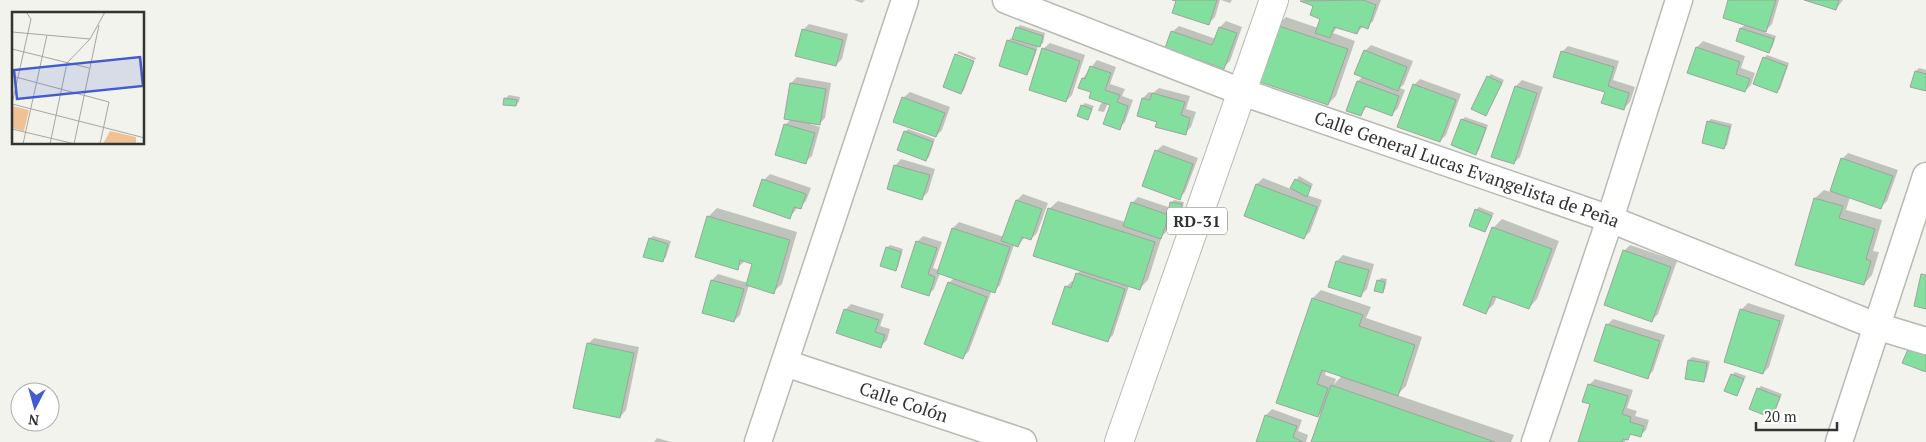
<svg xmlns="http://www.w3.org/2000/svg" width="1926" height="442" viewBox="0 0 1926 442" font-family="'PT Serif',serif">
	<style>
		.shadow { fill: #0003; fill-rule: evenodd }
		.building { fill: #82df9e; stroke: #9ea49f }
		.lines { fill: none; stroke-linecap: round; stroke-linejoin: round }
		.street-casing { stroke: #b7bab3; stroke-width: 29 }
		.primary-casing { stroke: #b7bab3; stroke-width: 30 }
		.street { stroke: #fff; stroke-width: 26 }
		.primary { stroke: #fff; stroke-width: 28 }
		.labels { text-anchor: middle; stroke-width: 4; stroke-linejoin: round; paint-order: stroke }
		.shield { fill: #fff; stroke: #70716f; stroke-width: 1 }
		.shield-label { font-size: 16px; font-weight: bold; fill: #323431 }
		.street-label { font-size: 18px; fill: #323431; stroke: #fff }
		.inset-road { fill: none; stroke: #a5a7a1; stroke-width: 1 }
		.view { fill: #425bcf; fill-opacity: 0.15; stroke: #425bcf; stroke-width: 2.5 }
		.inset-edge { fill: none; stroke: #323431; stroke-width: 2.5 }
	</style>
	<rect width="100%" height="100%" fill="#f1f3ec"/>
	<g class="shadow">
		<path d="M854 0H865L862 3Z"/>
		<path d="M1176 0H1220L1215 17 1209 23Z"/>
		<path d="M1221 0H1232L1230 3Z"/>
		<path d="M1302 0H1381L1373 21 1367 27H1363L1356 33 1338 26 1333 33 1355 41 1336 96 1328 104 1277 25 1286 17 1318 28 1322 18 1315 5Z"/>
		<path d="M1729 0H1779L1772 24 1764 32 1776 36 1772 48 1769 51 1737 40 1741 28 1746 24Z"/>
		<path d="M1808 0H1843L1836 9Z"/>
		<path d="M1226 21 1242 27 1230 61 1224 67 1172 32 1179 26 1216 39 1220 27Z"/>
		<path d="M809 24 848 34 842 59 836 65 803 30Z"/>
		<path d="M1020 25 1045 33 1043 43 1038 46 1030 70 1027 73 1008 41 1011 38 1013 39 1017 28Z"/>
		<path d="M1703 41 1745 56 1741 68 1755 73 1751 85 1745 91 1689 72 1697 47Z"/>
		<path d="M1050 43 1085 55 1072 95 1066 101 1043 49Z"/>
		<path d="M1371 45 1413 61 1404 84 1400 88 1405 90 1398 108 1392 114 1368 105 1360 115 1358 81 1363 76 1365 51Z"/>
		<path d="M1568 46 1619 61 1613 80 1635 87 1630 102 1624 108 1562 52Z"/>
		<path d="M959 51 976 58 975 60 957 53Z"/>
		<path d="M956 55 974 62 964 90 961 93Z"/>
		<path d="M1767 55 1789 63 1780 89 1777 91 1764 58Z"/>
		<path d="M1097 60 1116 67 1110 84 1125 89 1122 96 1133 100 1125 122 1119 128 1112 104 1108 103 1104 112 1098 111 1100 105 1104 101 1093 91 1083 78Z"/>
		<path d="M1919 68 1926 70V90L1912 86 1916 71Z"/>
		<path d="M1491 74 1504 80 1486 115 1488 77Z"/>
		<path d="M797 77 831 83 825 118 819 124 810 122V124L820 127 812 156 805 162 777 154 786 124 791 119 785 118 791 83Z"/>
		<path d="M1420 79 1461 94 1446 135 1440 141 1414 85Z"/>
		<path d="M1522 80 1543 87 1520 157 1514 163 1493 156 1516 86Z"/>
		<path d="M1159 88 1190 96 1186 109 1196 112 1191 127 1185 133 1158 121 1139 115 1143 98 1149 92 1153 93Z"/>
		<path d="M910 92 950 107 942 130 936 136 903 98Z"/>
		<path d="M509 95 520 97 519 102 516 105 506 98Z"/>
		<path d="M1085 103 1094 106 1088 118 1082 106Z"/>
		<path d="M1465 117 1488 125 1479 150 1476 153 1462 120Z"/>
		<path d="M1711 119 1732 124 1727 145 1724 148 1708 122Z"/>
		<path d="M908 129 935 139 929 157 926 160 905 132Z"/>
		<path d="M1163 145 1198 158 1185 192 1179 198 1156 151Z"/>
		<path d="M1848 153 1898 170 1887 201 1881 207 1850 197 1846 210 1882 220 1873 251 1879 252 1872 275 1864 284 1815 198 1824 190 1831 192 1842 159Z"/>
		<path d="M901 159 935 169 928 192 922 198 895 166Z"/>
		<path d="M770 174 811 188 806 201 800 207H798L790 217 764 180Z"/>
		<path d="M1299 176 1313 184 1307 195 1322 200 1310 232 1303 238 1245 216 1257 184 1263 178 1291 189Z"/>
		<path d="M1023 194 1048 203 1037 233 1031 239 1025 237 1018 246 1014 245 1000 285 994 291 992 290 969 351 963 357 949 283 954 278 940 273 934 289 928 295 917 242 923 236 942 242 933 268 939 270 953 228 959 222 1004 237 1017 200Z"/>
		<path d="M1138 197 1171 208V203L1174 200 1184 202 1182 212 1179 215 1173 213 1166 232 1162 236 1148 280 1139 289 1129 286 1113 335 1107 341 1066 287 1072 281 1075 282 1077 274 1081 270 1049 209 1058 201 1125 222 1132 203Z"/>
		<path d="M1479 207 1494 213 1485 230 1476 210Z"/>
		<path d="M717 208 797 232 782 284 773 292 749 285 740 315 734 321 712 280 718 274 748 283 754 263 745 261 737 268 708 217Z"/>
		<path d="M1502 219 1559 241 1537 299 1529 308 1497 296 1494 304 1485 313 1493 228Z"/>
		<path d="M653 236 671 241 666 257 663 260 650 239Z"/>
		<path d="M890 245 903 249 898 267 895 270 887 248Z"/>
		<path d="M1630 245 1677 261 1658 314 1652 320 1624 251Z"/>
		<path d="M1343 255 1374 264 1367 289 1361 295 1337 261Z"/>
		<path d="M1381 278 1387 279 1385 289 1382 292 1378 281Z"/>
		<path d="M1321 290 1371 307 1366 318 1422 337 1406 386 1397 395 1514 435 1511 442H1313L1324 410 1318 416 1313 298ZM1326 370 1342 376 1334 384 1336 379 1325 375Z"/>
		<path d="M1748 303 1785 315 1769 367 1763 373 1725 361 1742 309Z"/>
		<path d="M851 304 884 314 880 326 890 329 887 340 881 346 845 310Z"/>
		<path d="M1613 319 1665 335 1653 371 1647 377 1607 325Z"/>
		<path d="M594 338 639 347 626 410 620 417 588 344Z"/>
		<path d="M1692 357 1710 361 1706 378 1703 381 1689 360Z"/>
		<path d="M1735 372 1746 376 1736 395 1732 375Z"/>
		<path d="M1595 379 1633 390 1627 408 1637 411 1635 416 1649 420 1646 430 1640 436 1633 434 1626 438 1625 442H1580L1591 404 1589 385Z"/>
		<path d="M1761 386 1782 394 1774 414 1772 417 1758 389Z"/>
		<path d="M1272 409 1302 420 1298 431 1308 435 1306 442H1257L1266 415Z"/>
		<path d="M657 438 671 442H654Z"/>
	</g>
	<g class="building">
		<path d="M1172 0H1217L1209 25 1172 13 1176 1Z"/>
		<path d="M1363 0 1376 5 1368 29 1360 26 1357 34 1334 27 1330 38 1315 33 1320 19 1310 15 1313 6 1300 1Z"/>
		<path d="M1728 0H1776L1766 32 1723 18Z"/>
		<path d="M1804 0H1839L1836 10Z"/>
		<path d="M1276 25 1348 49 1328 105 1257 81Z"/>
		<path d="M1016 27 1043 36 1040 47 1012 39Z"/>
		<path d="M1219 27 1237 33 1224 69 1165 48 1171 31 1212 45Z"/>
		<path d="M1740 28 1774 39 1769 53 1736 41Z"/>
		<path d="M802 29 843 40 836 66 795 56Z"/>
		<path d="M1007 40 1036 50 1027 75 999 66Z"/>
		<path d="M1696 47 1740 62 1736 74 1750 79 1745 92 1687 73Z"/>
		<path d="M1042 48 1080 61 1066 102 1029 90Z"/>
		<path d="M1364 50 1407 67 1398 91 1354 74Z"/>
		<path d="M1561 51 1614 67 1608 86 1629 93 1624 110 1601 103 1605 92 1553 77Z"/>
		<path d="M955 54 974 61 961 94 943 87Z"/>
		<path d="M1763 57 1787 66 1777 93 1753 84Z"/>
		<path d="M1090 66 1111 73 1105 90 1120 95 1117 102 1128 106 1120 130 1103 124 1110 105 1089 98 1091 92 1078 88 1082 78 1085 79Z"/>
		<path d="M1915 71 1926 74V91L1910 87Z"/>
		<path d="M1487 76 1502 83 1486 116 1471 109Z"/>
		<path d="M1357 81 1399 96 1392 116 1365 106 1361 116 1346 111Z"/>
		<path d="M790 83 826 89 820 125 784 119Z"/>
		<path d="M1413 84 1456 100 1440 142 1397 127Z"/>
		<path d="M1515 86 1537 93 1514 164 1491 157Z"/>
		<path d="M1152 93 1185 102 1181 115 1190 118 1186 135 1155 127 1157 122 1137 116 1142 98 1150 100Z"/>
		<path d="M902 97 945 113 936 137 893 122Z"/>
		<path d="M504 98 517 100 516 106 503 105Z"/>
		<path d="M1081 105 1092 109 1088 120 1077 116Z"/>
		<path d="M1461 119 1486 128 1476 155 1451 145Z"/>
		<path d="M1707 121 1730 127 1724 149 1702 143Z"/>
		<path d="M784 124 815 133 806 164 775 155Z"/>
		<path d="M904 131 933 142 926 161 897 150Z"/>
		<path d="M1155 150 1193 164 1180 200 1142 186Z"/>
		<path d="M1841 158 1893 176 1881 209 1830 191Z"/>
		<path d="M894 165 930 175 922 200 887 189Z"/>
		<path d="M762 179 806 194 801 209 794 207 790 219 753 206Z"/>
		<path d="M1295 179 1311 187 1307 197 1290 188Z"/>
		<path d="M1256 184 1317 207 1304 239 1244 216Z"/>
		<path d="M1814 198 1843 206 1839 218 1875 229 1866 259 1871 261 1864 285 1795 265Z"/>
		<path d="M1016 200 1042 209 1031 240 1022 237 1018 247 1001 241Z"/>
		<path d="M1131 202 1169 215 1161 239 1123 226Z"/>
		<path d="M1170 202 1182 204 1179 216 1168 214Z"/>
		<path d="M1048 208 1155 242 1140 290 1033 256Z"/>
		<path d="M1475 209 1492 216 1485 232 1469 226Z"/>
		<path d="M707 216 790 240 774 294 746 285 752 264 740 260 738 270 695 257Z"/>
		<path d="M1492 227 1552 249 1529 309 1493 296 1486 314 1463 305Z"/>
		<path d="M952 228 1010 247 995 293 937 273Z"/>
		<path d="M649 238 668 244 663 262 643 257Z"/>
		<path d="M916 241 937 248 928 274 935 277 929 296 901 287Z"/>
		<path d="M886 247 901 252 896 271 880 266Z"/>
		<path d="M1623 250 1671 267 1652 322 1604 305Z"/>
		<path d="M1336 261 1369 270 1361 297 1328 287Z"/>
		<path d="M1076 273 1125 289 1108 342 1052 324 1065 286 1071 288Z"/>
		<path d="M1921 274 1926 275V309L1914 306Z"/>
		<path d="M711 280 744 289 734 322 702 313Z"/>
		<path d="M1377 280 1385 282 1383 293 1374 291Z"/>
		<path d="M948 282 987 297 963 359 924 344Z"/>
		<path d="M1312 298 1363 315 1359 326 1415 345 1398 396 1322 370 1317 384 1328 388 1318 417 1276 403Z"/>
		<path d="M844 309 879 320 875 332 885 335 881 348 836 333Z"/>
		<path d="M1740 309 1780 321 1763 374 1724 362Z"/>
		<path d="M1606 324 1660 341 1648 379 1594 361Z"/>
		<path d="M587 343 634 353 620 418 573 408Z"/>
		<path d="M1909 347 1926 354V372L1902 363Z"/>
		<path d="M1688 360 1707 363 1704 382 1685 379Z"/>
		<path d="M1731 374 1744 379 1737 396 1724 391Z"/>
		<path d="M1588 384 1628 396 1622 414 1631 417 1630 422 1644 426 1641 437 1630 434 1628 440 1623 439 1622 442H1578L1590 404 1582 402Z"/>
		<path d="M1331 385 1495 442H1311Z"/>
		<path d="M1757 388 1780 397 1772 418 1749 409Z"/>
		<path d="M1265 415 1297 426 1293 437 1303 442H1256Z"/>
	</g>
	<g class="lines">
		<defs>
			<g id="street">
				<path id="s1" d="M1006 0 1242 92 1610 219 1876 326 1926 341"/>
				<path id="s2" d="M785 363 1023 442"/>
				<path d="M758 442 905 0"/>
				<path d="M1535 442 1610 219 1679 0"/>
				<path d="M1839 442 1926 176"/>
			</g>
			<path id="primary" d="M1119 442 1274 0"/>
		</defs>
		<use href="#street" class="street-casing"/>
		<use href="#primary" class="primary-casing"/>
		<use href="#street" class="street"/>
		<use href="#primary" class="primary"/>
	</g>
	<g class="labels">
		<rect class="shield" x="1167" y="207.5" width="60" height="27" rx="4"/>
		<g class="shield-label">
			<text x="1197" y="227">RD-31</text>
		</g>
		<g class="street-label">
			<text dy="6" stroke="none"><textPath href="#s1" startOffset="491">Calle General Lucas Evangelista de Peña</textPath></text>
			<text dy="6" stroke="none"><textPath href="#s2" startOffset="125">Calle Colón</textPath></text>
		</g>
	</g>
	<g transform="translate(12 12)">
		<rect width="132" height="132" fill="#f1f3ec"/>
		<path d="M0 94 17 98 12 119 0 116ZM98 119 124 125V132H91Z" fill="#f0c195"/>
		<path class="inset-road" d="M0 20 78 27M0 37 77 56M0 64 97 90 88 132M0 92 133 126M0 92 19 7 14 0M0 117 63 132M11 132 35 23M38 132 55 51 78 27 93 0M62 132 87 13"/>
		<path class="view" d="M128 45 131 74 5 87 2 58Z"/>
		<rect width="132" height="132" class="inset-edge"/>
	</g>
	<g transform="translate(35 407) rotate(186)"><circle r="24" fill="#ffffff" stroke="#adaead"/>
	<path d="M0-4L9 19L0 12L-9 19Z" fill="#425bcf"/>
	<text y="-8" font-size="14" font-weight="bold" text-anchor="middle" fill="#323431">N</text>
	</g>
	<path d="M1756 422v8h81v-8" fill="none" stroke="#323431" stroke-width="2.5"/>
	<text x="1764" y="422" font-size="15" fill="#323431" stroke="#ffffff" stroke-width="4" paint-order="stroke">20 m</text>
</svg>
